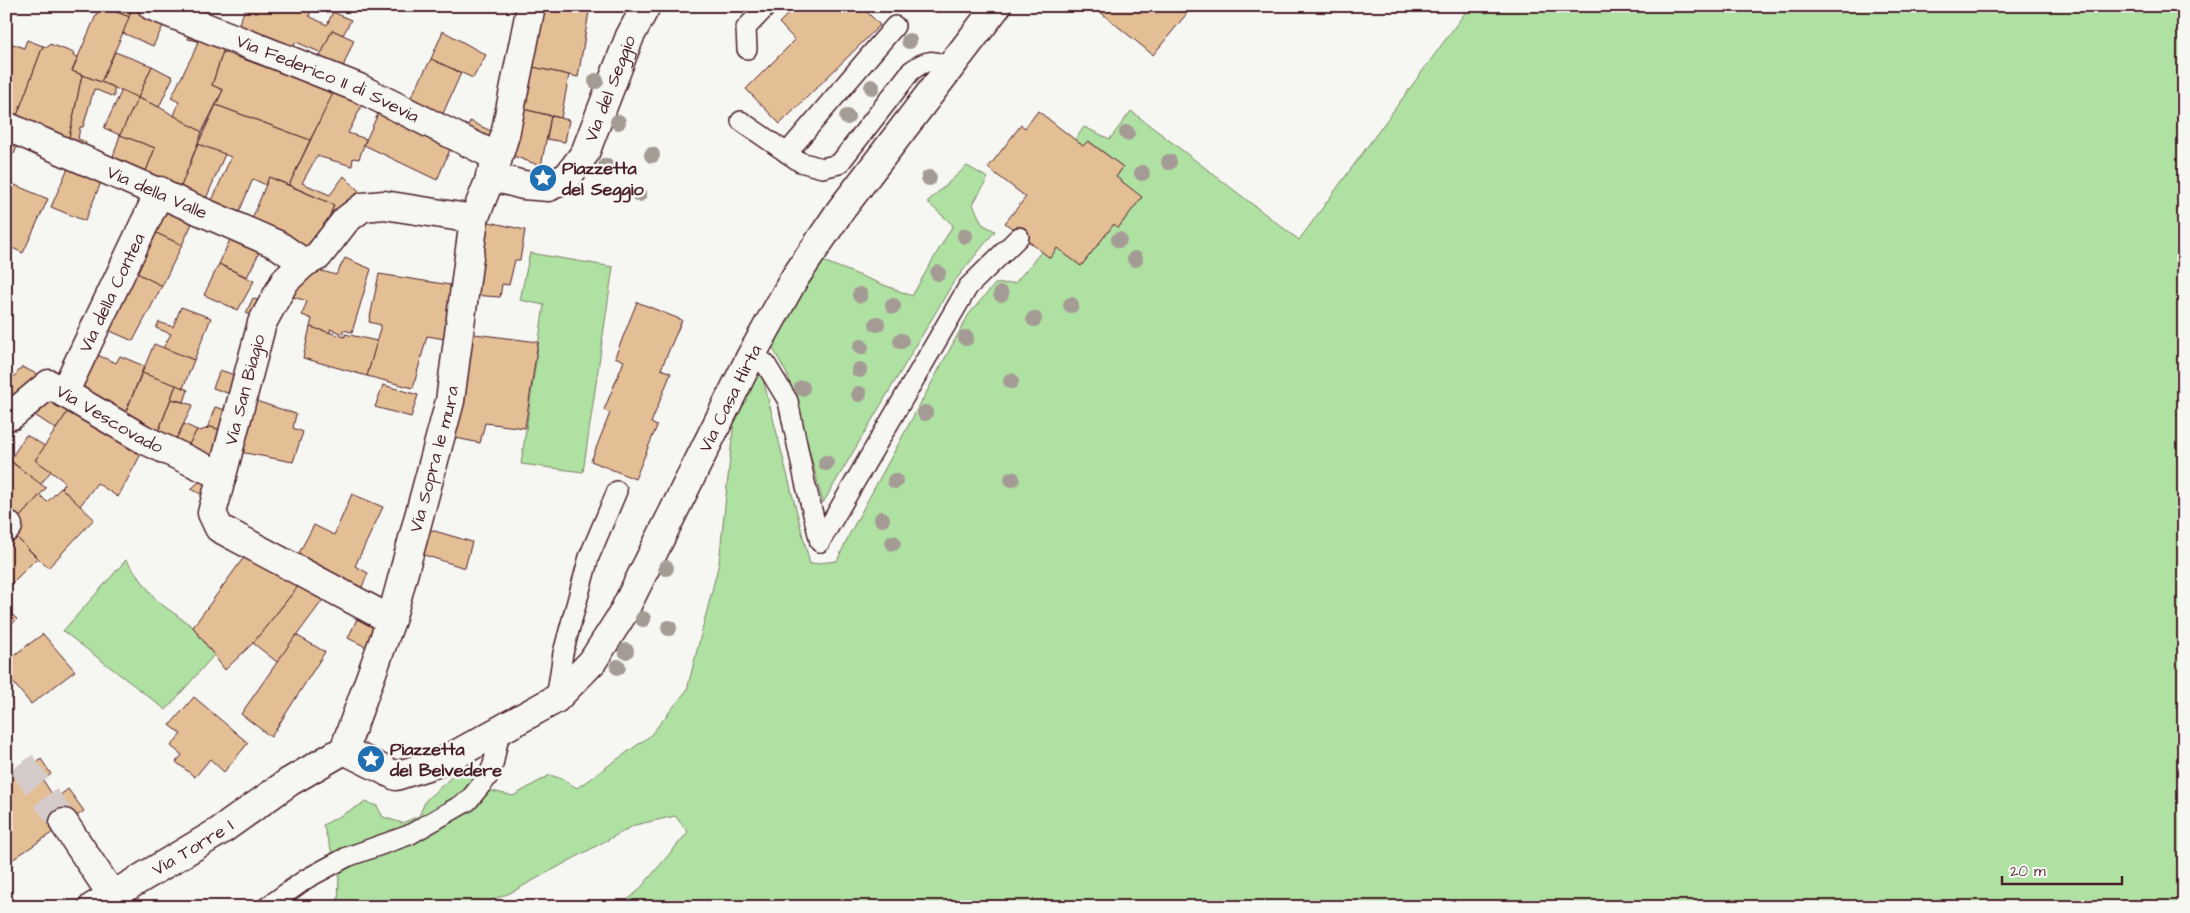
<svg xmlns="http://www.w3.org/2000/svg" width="2190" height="913" viewBox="0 0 2190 913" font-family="'Architects Daughter',sans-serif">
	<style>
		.green { fill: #afe1a2; stroke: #7c8066 }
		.building { fill: #e4bf95; stroke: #4a1f2b }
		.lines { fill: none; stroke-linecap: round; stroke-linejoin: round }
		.street-tunnel { stroke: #d4cbca; stroke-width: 28; stroke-dasharray: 28 14; stroke-linecap: butt }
		.lane-casing { stroke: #4a1f2b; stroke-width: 22 }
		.street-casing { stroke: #4a1f2b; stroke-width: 31 }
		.lane { stroke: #f6f6f2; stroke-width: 19 }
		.street { stroke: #f6f6f2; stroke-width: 28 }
		.tree { fill: #a59b95 }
		.labels { text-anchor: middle; stroke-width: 5; stroke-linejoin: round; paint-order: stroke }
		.street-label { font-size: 18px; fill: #4a1f2b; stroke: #f6f6f2 }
		.poi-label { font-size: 18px; font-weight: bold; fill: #4a1f2b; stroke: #f6f6f2; text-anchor: start }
	</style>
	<rect width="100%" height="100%" fill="#f6f6f2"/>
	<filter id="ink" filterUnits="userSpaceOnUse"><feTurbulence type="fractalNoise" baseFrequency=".02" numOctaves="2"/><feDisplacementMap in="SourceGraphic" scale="10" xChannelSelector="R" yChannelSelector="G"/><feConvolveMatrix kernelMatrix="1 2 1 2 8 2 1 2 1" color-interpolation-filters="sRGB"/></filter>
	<g filter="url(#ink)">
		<g class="green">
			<path d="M1470 6H2184V907H619L638 891 688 832 675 816 635 825 510 893 474 907H338L339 874 323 825 366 802 377 806 383 817 402 823 419 816 426 800 467 763 488 790 513 796 550 775 562 779 577 788 650 736 687 690 719 563 736 401 754 370 763 379 810 564 837 561 850 533 969 314 995 284 1015 283 1042 251 1050 258 1057 248 1081 266 1114 224 1119 227 1141 197 1116 177 1123 167 1089 141 1083 146 1075 140 1084 127 1110 139 1131 111 1299 240Z"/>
			<path d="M967 166 988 178 973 204 982 224 995 231 953 283 823 503 802 422 788 376 770 343 823 261 912 296 953 225 927 202Z"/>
			<path d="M530 253 613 267 583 472 521 464 544 305 520 300Z"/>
			<path d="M126 560 157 601 193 627 214 655 166 710 63 631Z"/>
		</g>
		<g class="building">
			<path d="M100 6 130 17 101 82 72 71Z"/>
			<path d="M102 6H125L132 9 130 17Z"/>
			<path d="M247 6H313L309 16 327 25 333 12 351 20 343 35 332 30 322 53 296 42 294 46 237 27Z"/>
			<path d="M540 6H590L578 77 528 66Z"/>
			<path d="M796 6H861L880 25 780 124 746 89 795 40 779 23Z"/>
			<path d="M1093 6H1193L1153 55Z"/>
			<path d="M132 9 164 24 153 46 123 33Z"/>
			<path d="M332 30 354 40 342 69 319 59Z"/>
			<path d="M443 31 486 55 473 78 431 59Z"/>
			<path d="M191 32 225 45 212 85 223 90 202 132 174 116 179 102 171 98 195 50 198 41 188 39Z"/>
			<path d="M27 40 43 46 15 121 6 118V51L10 43 24 48Z"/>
			<path d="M50 44 74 53 73 56 78 57 72 71 82 75 68 143 15 121 43 46 48 47Z"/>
			<path d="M115 52 152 66 138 98 101 82Z"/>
			<path d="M223 52 299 79 334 94 310 140 216 105 223 90 212 85Z"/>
			<path d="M431 59 461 73 441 118 409 101Z"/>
			<path d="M152 66 173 77 159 107 138 98Z"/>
			<path d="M528 66 569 75 561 118 519 108Z"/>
			<path d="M82 75 114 87V97L94 89 83 127H80L78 139 86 142 83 149 68 143Z"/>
			<path d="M336 87 365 99 348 133 366 139 359 159 353 158 352 166 317 156 302 183 330 195 344 176 362 194 331 213 334 205 289 185Z"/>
			<path d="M122 90 138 98 120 135 104 128Z"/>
			<path d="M138 98 159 107 202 132 180 189 144 176 155 148 120 135Z"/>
			<path d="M216 105 310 140 289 185 269 177 266 185 253 179 237 217 211 203 231 157 198 144Z"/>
			<path d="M381 107 452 145 437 180 364 145Z"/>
			<path d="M519 108 551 116 541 166 508 154Z"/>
			<path d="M1038 111 1083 146 1088 141 1123 167 1116 177 1142 197 1118 228 1114 224 1081 266 1057 248 1050 258 1005 223 1026 197 988 168 1021 125 1025 128Z"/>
			<path d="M551 116 569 120 565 142 547 139Z"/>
			<path d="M470 121 497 134 493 143 466 131Z"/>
			<path d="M6 135 20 140 14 154 6 151Z"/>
			<path d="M120 135 155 148 144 176 111 163Z"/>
			<path d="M198 144 225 154 205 201 180 189Z"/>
			<path d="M71 161 104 175 85 221 51 207Z"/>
			<path d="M269 177 334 205 314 252 250 224Z"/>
			<path d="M10 183 48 199 23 253 6 245V194Z"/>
			<path d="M167 201 197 213 182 245 154 232Z"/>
			<path d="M485 221 525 230 520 260H515L509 285 502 284 500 297 472 295Z"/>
			<path d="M154 232 182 245 162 286 135 272Z"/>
			<path d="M233 233 261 249 247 277 219 264Z"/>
			<path d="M345 258 371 269 352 332 343 330V334L330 329V333L310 327 312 319 302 315 307 301 286 295 315 269 336 275Z"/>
			<path d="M219 264 254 281 238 310 204 295Z"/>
			<path d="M135 272 162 286 133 341 108 330Z"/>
			<path d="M379 274 457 286 451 340 427 336 413 388 367 376 381 325 369 322Z"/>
			<path d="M253 298 263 303 256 318 246 313Z"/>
			<path d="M637 302 682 320 661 369 671 373 651 423 657 426 635 479 591 461 610 413 604 410 624 361 615 357Z"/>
			<path d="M181 307 211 318 194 360 163 348 171 334 156 328 159 322 173 327Z"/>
			<path d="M310 327 345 337V334L377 341 367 376 303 358Z"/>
			<path d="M467 333 538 342 525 428 485 423 480 443 451 437Z"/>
			<path d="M154 344 194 360 183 388 142 373Z"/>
			<path d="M95 354 116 363 120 356 144 366 123 419 77 392Z"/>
			<path d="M22 367 45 378 15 407 6 401V386Z"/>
			<path d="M220 370 240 377 233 395 213 388Z"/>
			<path d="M142 373 176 385 157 435 123 419Z"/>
			<path d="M176 385 188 390 184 402 171 399Z"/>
			<path d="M383 385 418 395 411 417 375 407Z"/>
			<path d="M46 393 71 407 56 429 27 410Z"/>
			<path d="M171 399 193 405 173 445 157 435Z"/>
			<path d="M253 400 296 414 293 428 303 432 293 462 240 452Z"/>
			<path d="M71 407 94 421 126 447 141 454 118 497 97 483 80 506 61 488 65 482 35 460Z"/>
			<path d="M215 407 229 411 223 431 211 427 207 429Z"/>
			<path d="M184 424 197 430 186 450 173 445Z"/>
			<path d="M211 427 223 431 212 463 186 450 197 430 200 431Z"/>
			<path d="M26 435 45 446 35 460 51 471 40 485 10 460Z"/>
			<path d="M6 458 46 488 16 521 6 513Z"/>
			<path d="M201 480 213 488 209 498 191 489Z"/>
			<path d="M61 488 94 519 48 568 13 534 16 521 40 495 47 502Z"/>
			<path d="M352 494 383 507 355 566 368 573 359 594 294 562 314 525 334 535Z"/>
			<path d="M428 529 472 542 465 568 421 554Z"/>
			<path d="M13 534 37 558 6 589V541Z"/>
			<path d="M247 553 300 584 253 643 225 670 193 627Z"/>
			<path d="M300 584 325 597 277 662 253 643Z"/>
			<path d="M6 610 17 619 6 630Z"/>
			<path d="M357 619 376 629 368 648 348 638Z"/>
			<path d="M43 634 75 671 31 704 6 674V661Z"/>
			<path d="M296 635 325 652 271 737 241 714Z"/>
			<path d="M194 697 248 743 224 772 210 759 195 777 176 762 182 755 171 746 181 734 170 725Z"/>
			<path d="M41 759 51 774 43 780 55 799 68 789 84 811 6 864V762L11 772 32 760 35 765Z"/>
		</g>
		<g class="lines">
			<path class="street-tunnel" d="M21 763 64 823"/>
			<defs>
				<g id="lane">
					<path d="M747 49 746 28 767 6"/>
					<path d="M741 121 800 162 822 168 839 164 911 71C928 59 931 59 950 68"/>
					<path d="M787 153 895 26"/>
					<path d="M751 356 765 363 788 401 805 482 820 542"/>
					<path d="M820 542 968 287 1019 237"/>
					<path d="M556 699 563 653 589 557 617 491"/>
					<path d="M267 907 306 879 347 857 409 835 468 801 487 778 493 765 500 731"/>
				</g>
				<g id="street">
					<path id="s1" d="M152 6 359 88 487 152 497 161"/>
					<path id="s2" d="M6 126 278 245 304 263"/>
					<path id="s3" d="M490 176 523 185 549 187 568 176 585 153 630 36 646 6"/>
					<path id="s4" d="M64 393 160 191"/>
					<path id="s5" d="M6 412 12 415 49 384 143 439 222 476"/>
					<path d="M6 524 8 526 6 528"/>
					<path id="s6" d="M391 620 219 528 212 513 262 323 285 281 304 263 318 256 346 220 363 207 384 205 474 219"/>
					<path id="s7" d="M344 750 396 776 446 760 556 699 592 662 622 615 751 356 794 279 840 211 997 6"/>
					<path d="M64 823 112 895"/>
					<path id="s8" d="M93 907 220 831 289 782 344 750 391 620 450 401 474 219 497 161 505 135 531 6"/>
				</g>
			</defs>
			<use href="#lane" class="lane-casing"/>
			<use href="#street" class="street-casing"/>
			<use href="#lane" class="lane"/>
			<use href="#street" class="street"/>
		</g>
		<g class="tree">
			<circle cx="909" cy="41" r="8"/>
			<circle cx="596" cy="81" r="8"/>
			<circle cx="872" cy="87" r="8"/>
			<circle cx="847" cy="117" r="8"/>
			<circle cx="618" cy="122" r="8"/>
			<circle cx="1127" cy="133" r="8"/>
			<circle cx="652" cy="155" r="8"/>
			<circle cx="1169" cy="162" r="8"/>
			<circle cx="606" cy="166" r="8"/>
			<circle cx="1142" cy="173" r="8"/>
			<circle cx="929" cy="178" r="8"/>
			<circle cx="639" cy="194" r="8"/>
			<circle cx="965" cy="236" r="8"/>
			<circle cx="1119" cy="240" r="8"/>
			<circle cx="1135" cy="259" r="8"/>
			<circle cx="938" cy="273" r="8"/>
			<circle cx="1001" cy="294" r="8"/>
			<circle cx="860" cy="295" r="8"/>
			<circle cx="1071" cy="305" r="8"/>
			<circle cx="893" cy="306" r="8"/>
			<circle cx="1034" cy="319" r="8"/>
			<circle cx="877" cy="324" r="8"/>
			<circle cx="966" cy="338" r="8"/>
			<circle cx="901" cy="341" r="8"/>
			<circle cx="861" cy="347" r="8"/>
			<circle cx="859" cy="370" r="8"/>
			<circle cx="1011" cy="381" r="8"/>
			<circle cx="802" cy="388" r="8"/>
			<circle cx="859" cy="394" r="8"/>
			<circle cx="925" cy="413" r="8"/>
			<circle cx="826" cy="463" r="8"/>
			<circle cx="1012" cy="479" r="8"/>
			<circle cx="895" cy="481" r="8"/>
			<circle cx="882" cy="519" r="8"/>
			<circle cx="893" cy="543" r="8"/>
			<circle cx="666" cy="568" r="8"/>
			<circle cx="643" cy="619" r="8"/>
			<circle cx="669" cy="628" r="8"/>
			<circle cx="626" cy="651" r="8"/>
			<circle cx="618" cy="667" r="8"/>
		</g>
	</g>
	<defs>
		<symbol id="sight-disc" viewBox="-11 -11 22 22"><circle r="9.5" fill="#1f6fb2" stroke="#f6f6f2"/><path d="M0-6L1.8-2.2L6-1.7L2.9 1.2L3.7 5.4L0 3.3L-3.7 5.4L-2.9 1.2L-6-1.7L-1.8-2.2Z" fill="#fff"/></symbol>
	</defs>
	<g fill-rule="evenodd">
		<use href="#sight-disc" x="527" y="162" width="32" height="32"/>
		<use href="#sight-disc" x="355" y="743" width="32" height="32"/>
	</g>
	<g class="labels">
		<g class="street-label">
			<text dy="6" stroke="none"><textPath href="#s1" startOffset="190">Via Federico II di Svevia</textPath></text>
			<text dy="6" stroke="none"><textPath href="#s3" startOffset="180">Via del Seggio</textPath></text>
			<text dy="6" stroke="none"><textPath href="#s2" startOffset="165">Via della Valle</textPath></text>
			<text dy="6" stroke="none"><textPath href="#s4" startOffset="111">Via della Contea</textPath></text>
			<text dy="6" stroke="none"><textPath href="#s6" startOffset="339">Via San Biagio</textPath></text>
			<text dy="6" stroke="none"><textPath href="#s7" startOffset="586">Via Casa Hirta</textPath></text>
			<text dy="6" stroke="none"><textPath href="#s5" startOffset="125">Via Vescovado</textPath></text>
			<text dy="6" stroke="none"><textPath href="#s8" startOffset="601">Via Sopra le mura</textPath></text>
			<text dy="6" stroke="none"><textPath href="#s8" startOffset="116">Via Torre I</textPath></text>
		</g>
		<g class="poi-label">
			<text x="562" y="174">Piazzetta<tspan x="562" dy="21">del Seggio</tspan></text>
			<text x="390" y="755">Piazzetta<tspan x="390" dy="21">del Belvedere</tspan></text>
		</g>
	</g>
	<rect width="2190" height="913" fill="none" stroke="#f6f6f2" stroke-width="25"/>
	<rect x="12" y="12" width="2165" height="888" fill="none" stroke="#4a1f2b" stroke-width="2" filter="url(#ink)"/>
	<path d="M2002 876v8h120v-8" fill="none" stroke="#4a1f2b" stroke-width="2.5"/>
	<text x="2010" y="876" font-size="15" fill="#4a1f2b" stroke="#f6f6f2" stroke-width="4" paint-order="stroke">20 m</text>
</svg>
